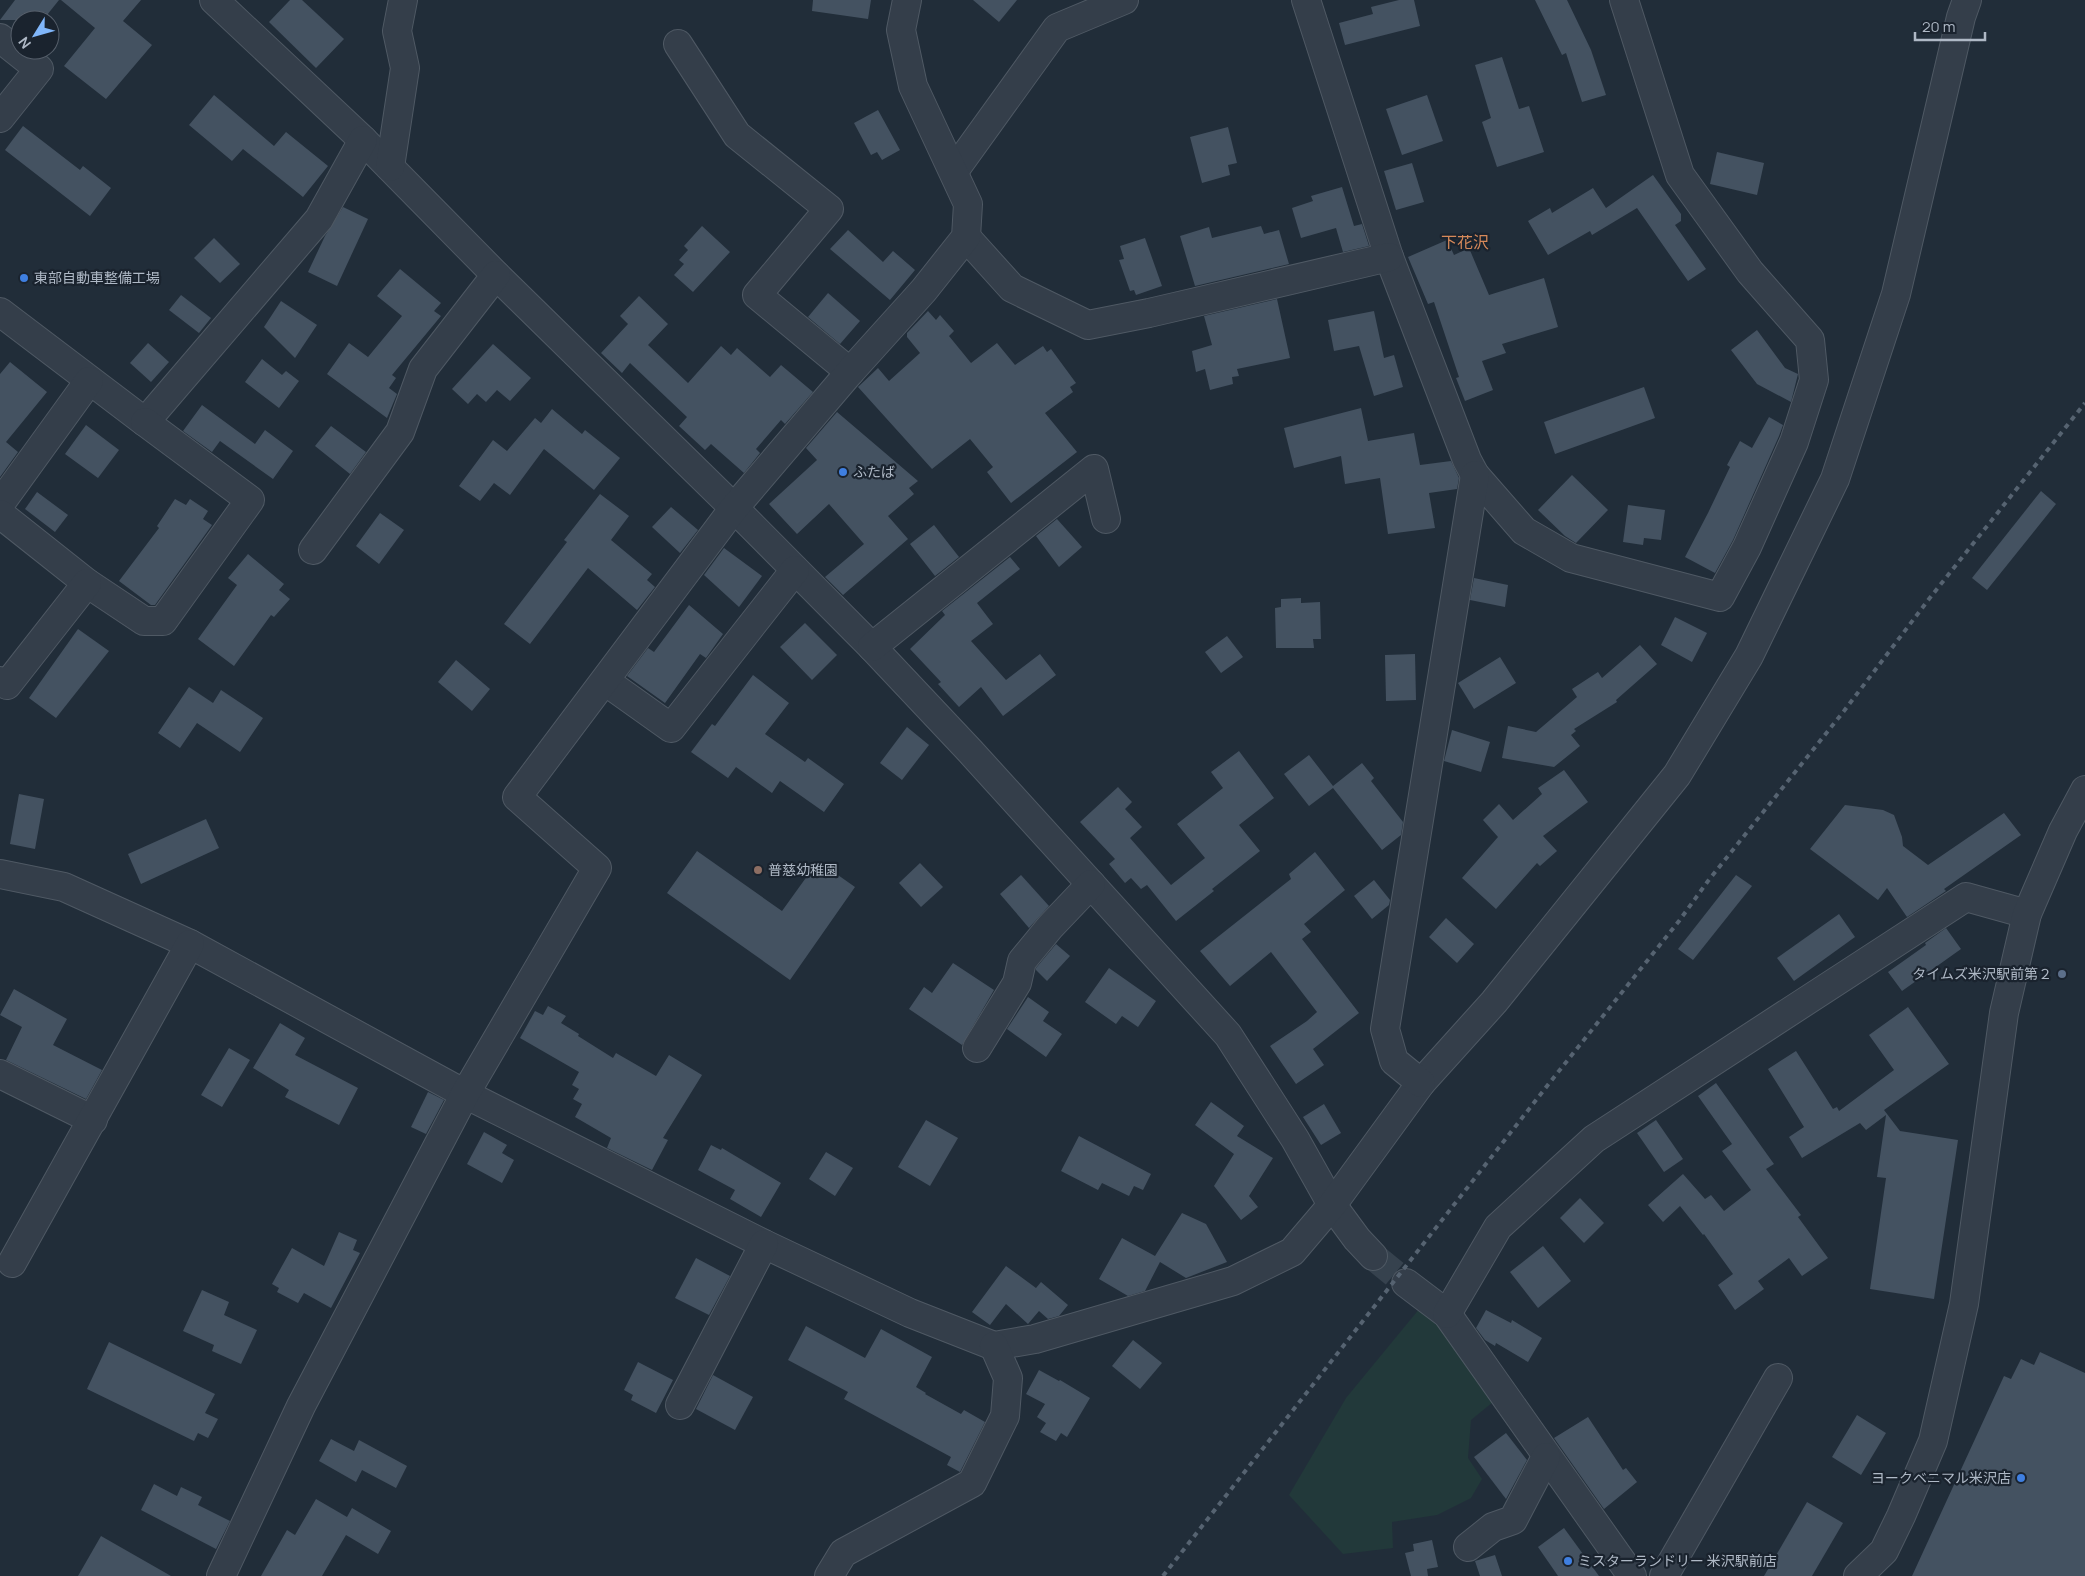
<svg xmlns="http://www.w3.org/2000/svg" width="2085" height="1576" viewBox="0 0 2085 1576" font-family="Manrope,'Noto Sans JP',sans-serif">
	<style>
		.green { fill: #22393a }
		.building { fill: #445261 }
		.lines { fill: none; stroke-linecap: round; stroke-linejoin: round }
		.minor-tunnel { stroke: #36424e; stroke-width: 28; stroke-dasharray: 28 14; stroke-linecap: butt }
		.minor-casing { stroke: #4f5964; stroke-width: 30 }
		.minor { stroke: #343e4a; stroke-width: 28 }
		.rail { stroke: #566371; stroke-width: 4; stroke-dasharray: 5 5; stroke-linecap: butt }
		.shop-dot { fill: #3f7fe0; stroke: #1a232e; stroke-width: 2 }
		.education-dot { fill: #8d6e63; stroke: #1a232e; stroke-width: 2 }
		.service-dot { fill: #5c6f8a; stroke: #1a232e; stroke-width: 2 }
		.labels { text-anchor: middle; stroke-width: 4.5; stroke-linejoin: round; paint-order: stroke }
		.poi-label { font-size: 14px; fill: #afb9c6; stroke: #1a232e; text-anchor: start }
		.quarter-label { font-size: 16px; fill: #d6895a; stroke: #1a232e }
	</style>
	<rect width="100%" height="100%" fill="#212d39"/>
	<path class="green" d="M1420 1308C1450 1334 1471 1370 1493 1402L1471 1420 1468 1458 1482 1479 1471 1498 1437 1515 1392 1522 1393 1548 1343 1554 1289 1495 1346 1398Z"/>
	<g class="building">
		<path d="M15 0H59L43 20H0Z"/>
		<path d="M61 0H141L123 21 152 45 106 99 64 66 95 28Z"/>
		<path d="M290 0H302L344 39 316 68 269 22Z"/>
		<path d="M813 0H871L868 19 812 11Z"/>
		<path d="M973 0H1017L999 22Z"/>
		<path d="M1399 0H1414L1420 26 1345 45 1339 23 1373 14 1371 7Z"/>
		<path d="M1535 0H1567L1591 50 1606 95 1582 102 1566 53 1562 55Z"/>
		<path d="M1502 57 1519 109 1529 106 1544 152 1497 167 1482 122 1491 118 1475 65Z"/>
		<path d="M214 95 274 146 286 132 328 166 303 197 243 149 232 161 189 125Z"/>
		<path d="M1427 95 1443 141 1402 155 1386 109Z"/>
		<path d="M878 110 900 150 882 160 877 152 871 155 854 123Z"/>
		<path d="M23 126 80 170 83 166 111 188 90 216 5 150Z"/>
		<path d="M1228 127 1237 163 1228 165 1230 175 1202 183 1190 137Z"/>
		<path d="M1717 152 1764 163 1757 195 1710 184Z"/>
		<path d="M1412 163 1424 202 1396 210 1384 171Z"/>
		<path d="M1653 175 1681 214V221L1675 225 1706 269 1688 281 1637 208 1592 235 1590 231 1548 255 1528 221 1550 208 1552 213 1593 188 1606 208Z"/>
		<path d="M1342 187 1354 226 1362 224 1369 246 1343 252 1336 228 1301 238 1292 208 1313 201 1311 196Z"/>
		<path d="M343 207 368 219 337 286 308 272 325 236Z"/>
		<path d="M702 226 730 252 693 292 674 275 684 264 679 260 688 250 684 246Z"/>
		<path d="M1261 226 1264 234 1279 230 1289 264 1195 286 1180 236 1209 227 1212 238Z"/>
		<path d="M848 230 883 262 893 251 915 270 890 300 830 249Z"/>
		<path d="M214 238 240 264 220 283 194 258Z"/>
		<path d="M1145 238 1162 286 1136 295 1134 290 1130 291 1119 260 1124 259 1120 246Z"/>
		<path d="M1447 240 1454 255 1469 248 1489 295 1544 278 1558 327 1502 344 1506 353 1482 361 1493 390 1465 401 1456 378 1459 377 1434 302 1428 304 1408 257Z"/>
		<path d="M400 269 441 303 434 311 441 316 392 375 396 378 389 388 397 394 387 418 327 374 349 343 368 357 402 316 377 296Z"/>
		<path d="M828 293 860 321 840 344 808 317Z"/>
		<path d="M181 295 211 318 199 333 169 310Z"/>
		<path d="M639 296 668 324 648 345 688 383 721 346 731 355 737 348 770 377 781 365 813 392 785 424 781 420 756 449 760 453 744 473 711 444 705 450 679 426 687 417 630 363 622 373 601 353 628 324 620 316Z"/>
		<path d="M1277 299 1290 358 1237 369 1239 376 1232 377 1233 384 1210 390 1205 369 1196 372 1192 351 1212 345 1204 316Z"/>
		<path d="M281 301 317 325 295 358 264 327Z"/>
		<path d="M928 311 936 320 940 315 954 331 949 336 971 363 997 343 1015 365 1043 346 1047 352 1051 349 1076 383 1070 387 1073 392 1045 413 1077 452 1011 503 987 472 993 467 970 439 932 469 858 387 878 368 889 381 920 353 907 337V333Z"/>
		<path d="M1374 311 1384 358 1394 355 1403 387 1374 396 1359 346 1334 351 1328 320Z"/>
		<path d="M1757 330 1785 368 1798 374 1791 402 1757 384 1731 350Z"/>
		<path d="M148 343 169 362 151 382 130 363Z"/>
		<path d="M493 344 531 378 510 401 497 390 486 402 477 394 468 404 452 389Z"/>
		<path d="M262 359 282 375 286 371 299 381 279 408 245 382Z"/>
		<path d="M10 362 47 392 6 442 18 452 0 477V374Z"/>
		<path d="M1644 387 1655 418 1555 454 1544 422Z"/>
		<path d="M202 405 255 444 265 430 293 451 273 479 220 441 212 452 183 431Z"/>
		<path d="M1361 408 1368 441 1414 433 1420 465 1451 461 1459 478 1457 489 1429 493 1435 528 1388 534 1380 478 1345 484 1341 456 1294 468 1284 428Z"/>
		<path d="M552 409 582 434 585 430 620 458 594 490 544 449 510 495 494 483 480 501 459 486 493 440 507 451 535 418 541 423Z"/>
		<path d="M837 412 918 481 909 488 914 494 888 516 908 539 843 595 825 577 864 544 829 504 797 534 769 504 817 460 806 448Z"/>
		<path d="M1769 417 1783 425 1779 436 1733 540 1715 573 1685 557 1708 513 1730 467 1727 465 1740 441 1752 448Z"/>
		<path d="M86 425 119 450 98 478 65 454Z"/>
		<path d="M331 426 366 452 350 474 315 446Z"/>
		<path d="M1572 475 1608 510 1576 543 1565 536 1538 510Z"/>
		<path d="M2041 491 2056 504 1987 590 1972 578Z"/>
		<path d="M37 492 68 515 55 532 25 509Z"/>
		<path d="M600 494 629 516 611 540 652 574 647 580 655 587 637 610 588 568 530 644 504 624 567 542 564 540Z"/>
		<path d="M175 499 186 505 190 499 208 511 203 519 212 525 155 605H151L119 581 159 528 157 526Z"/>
		<path d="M1628 505 1665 510 1661 540 1644 538 1643 545 1623 542Z"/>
		<path d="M671 507 698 530 680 553 652 527Z"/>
		<path d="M380 513 404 530 379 564 356 546Z"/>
		<path d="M1057 519 1082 547 1059 567 1036 536Z"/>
		<path d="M934 525 959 557 935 576 910 544Z"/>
		<path d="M724 548 762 576 739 607 704 575Z"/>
		<path d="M248 554 284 584 279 590 290 599 274 617 271 615 234 666 198 639 237 585 228 578Z"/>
		<path d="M1010 557 1020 569 977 603 993 624 971 641 1006 680 1040 654 1056 675 1003 716 981 687 959 707 938 684 941 682 910 649 945 615 942 611Z"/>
		<path d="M1474 578 1508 585 1505 607 1470 600Z"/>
		<path d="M1301 598V603L1320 602 1321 639H1313L1314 648H1276L1275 608 1281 607V599Z"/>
		<path d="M689 605 723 634 706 658 700 654 665 703 627 676 648 648 654 652Z"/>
		<path d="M1675 617 1707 633 1692 662 1661 645Z"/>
		<path d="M805 623 837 655 812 680 780 647Z"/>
		<path d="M78 629 109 651 56 718 29 698Z"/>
		<path d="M1227 636 1243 657 1221 673 1205 652Z"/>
		<path d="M1640 645 1657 664 1616 700 1617 702 1574 729 1576 731 1571 735 1580 746 1554 767 1502 758 1508 726 1536 732 1577 697 1572 689 1598 672 1602 678Z"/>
		<path d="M1415 654 1416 700 1386 701 1385 655Z"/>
		<path d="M1500 657 1516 683 1474 709 1458 683Z"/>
		<path d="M456 660 490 689 472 711 438 682Z"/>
		<path d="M753 675 789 703 765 734 805 762 808 758 844 784 824 812 780 781 772 793 736 767 728 778 691 752 712 724 715 726Z"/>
		<path d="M189 687 213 703 221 690 263 718 240 752 197 723 180 748 158 733Z"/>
		<path d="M907 727 929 745 902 780 880 763Z"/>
		<path d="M1452 730 1490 742 1481 772 1444 761Z"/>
		<path d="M1239 751 1274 798 1239 825 1260 851 1212 889 1214 891 1176 921 1147 885 1141 889 1131 878 1125 883 1109 864 1115 859 1080 822 1118 787 1132 802 1125 809 1142 827 1130 838 1171 885 1205 858 1177 824 1223 788 1211 772Z"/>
		<path d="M1309 755 1333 786 1362 763 1374 778 1371 781 1403 822 1401 835 1382 850 1333 788 1309 806 1284 774Z"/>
		<path d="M1564 770 1588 802 1543 836 1557 851 1540 866 1537 863 1496 909 1462 878 1498 837 1483 820 1499 804 1513 820 1542 794 1538 788Z"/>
		<path d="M19 794 44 799 35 849 10 844Z"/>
		<path d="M1845 805 1883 810 1894 815 1902 837 1903 846 1928 865 2004 813 2021 835 1944 889 1946 891 1907 917 1887 888 1878 900 1810 849Z"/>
		<path d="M206 819 219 848 141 884 128 854Z"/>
		<path d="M697 851 782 911 818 861 855 887 790 980 667 893Z"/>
		<path d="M1315 852 1345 890 1304 924 1311 932 1302 939 1359 1013 1313 1049 1324 1065 1296 1084 1270 1046 1307 1021 1317 1012 1271 952 1230 986 1200 951 1291 879 1289 874Z"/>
		<path d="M920 863 943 887 921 907 899 883Z"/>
		<path d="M1021 875 1049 906 1029 928 1000 894Z"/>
		<path d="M1736 875 1752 886 1693 960 1678 949Z"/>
		<path d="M1374 880 1390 900 1389 905 1372 919 1354 896Z"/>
		<path d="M1839 914 1855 937 1794 981 1777 958Z"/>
		<path d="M1446 918 1474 944 1457 963 1429 937Z"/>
		<path d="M1946 928 1961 949 1902 991 1888 972 1926 945 1925 943Z"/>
		<path d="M1056 944 1070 956 1047 981 1036 970V968Z"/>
		<path d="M953 963 994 990 962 1045 909 1009 924 987 932 993Z"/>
		<path d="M1109 968 1156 1001 1138 1027 1122 1016 1116 1024 1085 1002Z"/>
		<path d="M14 989 67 1019 53 1045 102 1070 86 1099 6 1060 22 1027 0 1015Z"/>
		<path d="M1028 997 1049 1012 1043 1021 1062 1034 1046 1057 1007 1029Z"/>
		<path d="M548 1006 566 1016 561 1023 579 1034 578 1036 613 1058 616 1053 656 1076 669 1055 702 1075 663 1138 668 1140 652 1170 607 1148 611 1138 575 1117 582 1104 573 1099 579 1089 572 1085 579 1072 520 1038 535 1011 543 1015Z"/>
		<path d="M1908 1007 1949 1064 1884 1110 1900 1131 1958 1140 1934 1299 1870 1289 1886 1178 1877 1177 1886 1115 1866 1130 1860 1123 1802 1158 1789 1137 1804 1127 1768 1069 1796 1051 1833 1109 1837 1107 1839 1111 1894 1070 1869 1035Z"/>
		<path d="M280 1023 305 1038 295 1055 358 1088 339 1125 285 1097 289 1090 253 1068Z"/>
		<path d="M229 1048 250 1060 222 1107 201 1095Z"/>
		<path d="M1716 1083 1774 1164 1766 1169 1801 1215 1798 1217 1828 1258 1802 1276 1789 1258 1758 1281 1764 1289 1735 1310 1718 1285 1733 1274 1704 1234 1703 1235 1680 1206 1663 1222 1648 1205 1683 1174 1705 1199 1711 1195 1724 1211 1751 1190 1722 1151 1732 1144 1698 1096Z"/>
		<path d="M428 1092 444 1100 426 1134 411 1127Z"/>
		<path d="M1211 1102 1244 1126 1237 1136 1273 1158 1249 1196 1258 1207 1241 1220 1214 1186 1234 1154 1195 1125Z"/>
		<path d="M1324 1104 1341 1133 1321 1145 1303 1117Z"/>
		<path d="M926 1120 958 1138 930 1186 898 1167Z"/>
		<path d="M1656 1120 1683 1159 1664 1172 1637 1133Z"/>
		<path d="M484 1132 507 1145 502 1153 514 1160 502 1183 467 1164Z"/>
		<path d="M1079 1136 1151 1174 1143 1190 1134 1186 1129 1196 1102 1183 1098 1190 1061 1171Z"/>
		<path d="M711 1145 721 1150 722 1148 781 1183 761 1217 730 1199 735 1190 698 1170Z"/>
		<path d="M826 1152 853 1168 835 1196 809 1179Z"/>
		<path d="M1580 1198 1604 1223 1584 1243 1560 1218Z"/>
		<path d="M1182 1213 1206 1224 1227 1262 1186 1278 1160 1262 1145 1291 1128 1296 1099 1279 1122 1238 1155 1256Z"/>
		<path d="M339 1232 357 1240 353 1250 360 1253 331 1308 304 1293 298 1303 277 1292 279 1288 272 1284 292 1248 324 1266Z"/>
		<path d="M1543 1246 1571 1281 1538 1308 1510 1272Z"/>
		<path d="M696 1258 730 1276 709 1315 675 1298Z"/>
		<path d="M1006 1266 1036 1288 1041 1282 1068 1305 1059 1316 1048 1319 1039 1311 1028 1324 1006 1304 990 1325 972 1312Z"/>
		<path d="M202 1290 229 1302 224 1315 257 1330 241 1364 212 1351 214 1345 183 1331Z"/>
		<path d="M1486 1310 1511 1323 1512 1320 1542 1338 1528 1362 1496 1343 1495 1346 1485 1340 1476 1328Z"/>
		<path d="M806 1326 865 1358 881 1329 932 1357 916 1387 926 1393 925 1394 961 1414 964 1410 985 1422 960 1472 947 1465 951 1457 844 1399 848 1392 788 1360Z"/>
		<path d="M1133 1340 1162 1363 1140 1389 1112 1366Z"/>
		<path d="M109 1342 215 1394 205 1413 218 1419 208 1438 198 1433 194 1441 87 1389Z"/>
		<path d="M2040 1352 2085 1373V1576H1912L2004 1376 2011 1379 2021 1359 2034 1365Z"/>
		<path d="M638 1362 673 1380 656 1413 631 1400 633 1395 624 1390Z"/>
		<path d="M1039 1370 1059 1381 1060 1380 1090 1398 1067 1437 1061 1433 1056 1441 1040 1432 1046 1423 1037 1417 1045 1404 1026 1394Z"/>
		<path d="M713 1375 753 1397 735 1430 696 1409Z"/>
		<path d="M1857 1415 1886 1433 1861 1475 1832 1457Z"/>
		<path d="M1588 1417 1623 1470 1626 1468 1637 1482 1604 1509 1554 1438Z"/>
		<path d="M1506 1433 1527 1460 1506 1499 1474 1457Z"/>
		<path d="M331 1439 354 1451 359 1440 407 1466 396 1488 362 1470 356 1482 319 1461Z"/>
		<path d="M154 1484 177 1496 181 1487 202 1497 198 1505 230 1521 216 1549 141 1510Z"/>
		<path d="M316 1499 347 1517 352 1508 391 1531 378 1554 346 1535 322 1576H261L287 1530 295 1535Z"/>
		<path d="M1807 1502 1843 1523 1812 1576H1764Z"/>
		<path d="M1564 1528 1599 1576H1558L1538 1547Z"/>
		<path d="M101 1536 171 1576H78Z"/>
		<path d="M1432 1540 1438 1567 1427 1569 1428 1576H1411L1405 1553 1414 1551 1413 1544Z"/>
		<path d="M1495 1555 1502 1576H1480L1475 1561Z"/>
	</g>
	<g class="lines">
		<path class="minor-tunnel" d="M1373 1256 1406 1283"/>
		<defs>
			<g id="minor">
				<path d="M214 0 363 140 496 275 734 508 872 647 970 751 1228 1035 1295 1139 1332 1205 1357 1239 1373 1256"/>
				<path d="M1306 0 1389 257 1467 460 1475 475 1524 531 1571 558 1720 597 1747 547 1794 442 1814 380 1810 340 1750 272 1680 175 1624 0"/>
				<path d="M0 38 39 69 0 118"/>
				<path d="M678 44 737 135 829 209 757 295 850 372"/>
				<path d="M390 167 405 68 397 31 403 0"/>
				<path d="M954 171 1057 28 1124 0"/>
				<path d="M966 237 1012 288 1088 325 1149 313 1389 257"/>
				<path d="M0 312 145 422 319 219 363 140"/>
				<path d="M0 504 89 381"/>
				<path d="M0 514 87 583 144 621H163L250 500 145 422"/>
				<path d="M313 550 400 432 423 369 496 275"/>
				<path d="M872 647 1094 469 1106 519"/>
				<path d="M0 681 7 685 87 583"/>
				<path d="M605 681 671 728 795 570"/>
				<path d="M0 874 64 887 190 944 465 1094 764 1244 910 1313 994 1346 1035 1339 1233 1281 1292 1252 1332 1205 1421 1083 1494 1002 1677 775 1749 656 1835 479 1896 294 1961 17 1967 0"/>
				<path d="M977 1048 1017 983 1022 961 1050 927 1091 884"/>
				<path d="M0 1074 93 1120"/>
				<path d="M1421 1083 1394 1061 1385 1029 1475 475"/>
				<path d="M12 1263 190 944"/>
				<path d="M1406 1283 1447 1314 1632 1576"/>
				<path d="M1447 1314 1498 1227 1594 1139 1966 897 2027 914"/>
				<path d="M680 1405 764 1244"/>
				<path d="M1468 1547 1493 1527 1513 1520 1546 1457"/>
				<path d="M221 1576 301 1406 465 1094 597 868 517 797 734 508 850 372 924 290 966 237 968 204 913 86 901 30 907 0"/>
				<path d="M829 1576 843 1553 972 1483 1005 1416 1008 1378 994 1346"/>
				<path d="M1664 1576 1778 1378"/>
				<path d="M1858 1576 1884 1551 1901 1516 1933 1441 1964 1304 2004 1013 2027 914 2063 831 2085 790"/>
			</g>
		</defs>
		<use href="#minor" class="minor-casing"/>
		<use href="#minor" class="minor"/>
		<path class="rail" d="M1163 1576 1551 1081 1679 921 1708 881 1844 711 1929 599 2085 403"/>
	</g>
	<g class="shop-dot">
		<circle cx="24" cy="278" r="5"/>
		<circle cx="843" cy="472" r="5"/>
		<circle cx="2021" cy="1478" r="5"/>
		<circle cx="1568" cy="1561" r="5"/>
	</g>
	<circle class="education-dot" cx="758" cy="870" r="5"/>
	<circle class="service-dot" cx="2062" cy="974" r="5"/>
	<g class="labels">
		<g class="poi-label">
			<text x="34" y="283">東部自動車整備工場</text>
			<text x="853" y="477">ふたば</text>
			<text x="768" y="875">普慈幼稚園</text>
			<text x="2052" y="979" text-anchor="end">タイムズ米沢駅前第２</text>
			<text x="2011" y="1483" text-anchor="end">ヨークベニマル米沢店</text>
			<text x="1578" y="1566">ミスターランドリー 米沢駅前店</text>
		</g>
		<g class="quarter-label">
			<text x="1465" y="248">下花沢</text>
		</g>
	</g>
	<g transform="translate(35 35) rotate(233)"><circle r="24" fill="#1a232e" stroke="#565f6b"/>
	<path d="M0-4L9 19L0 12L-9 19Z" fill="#80b6fa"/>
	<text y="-8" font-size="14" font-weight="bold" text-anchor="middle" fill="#afb9c6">N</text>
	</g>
	<path d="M1915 32v8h70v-8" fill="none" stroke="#afb9c6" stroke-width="2.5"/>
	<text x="1922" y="32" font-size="15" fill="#afb9c6" stroke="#1a232e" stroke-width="4" paint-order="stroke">20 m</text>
</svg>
